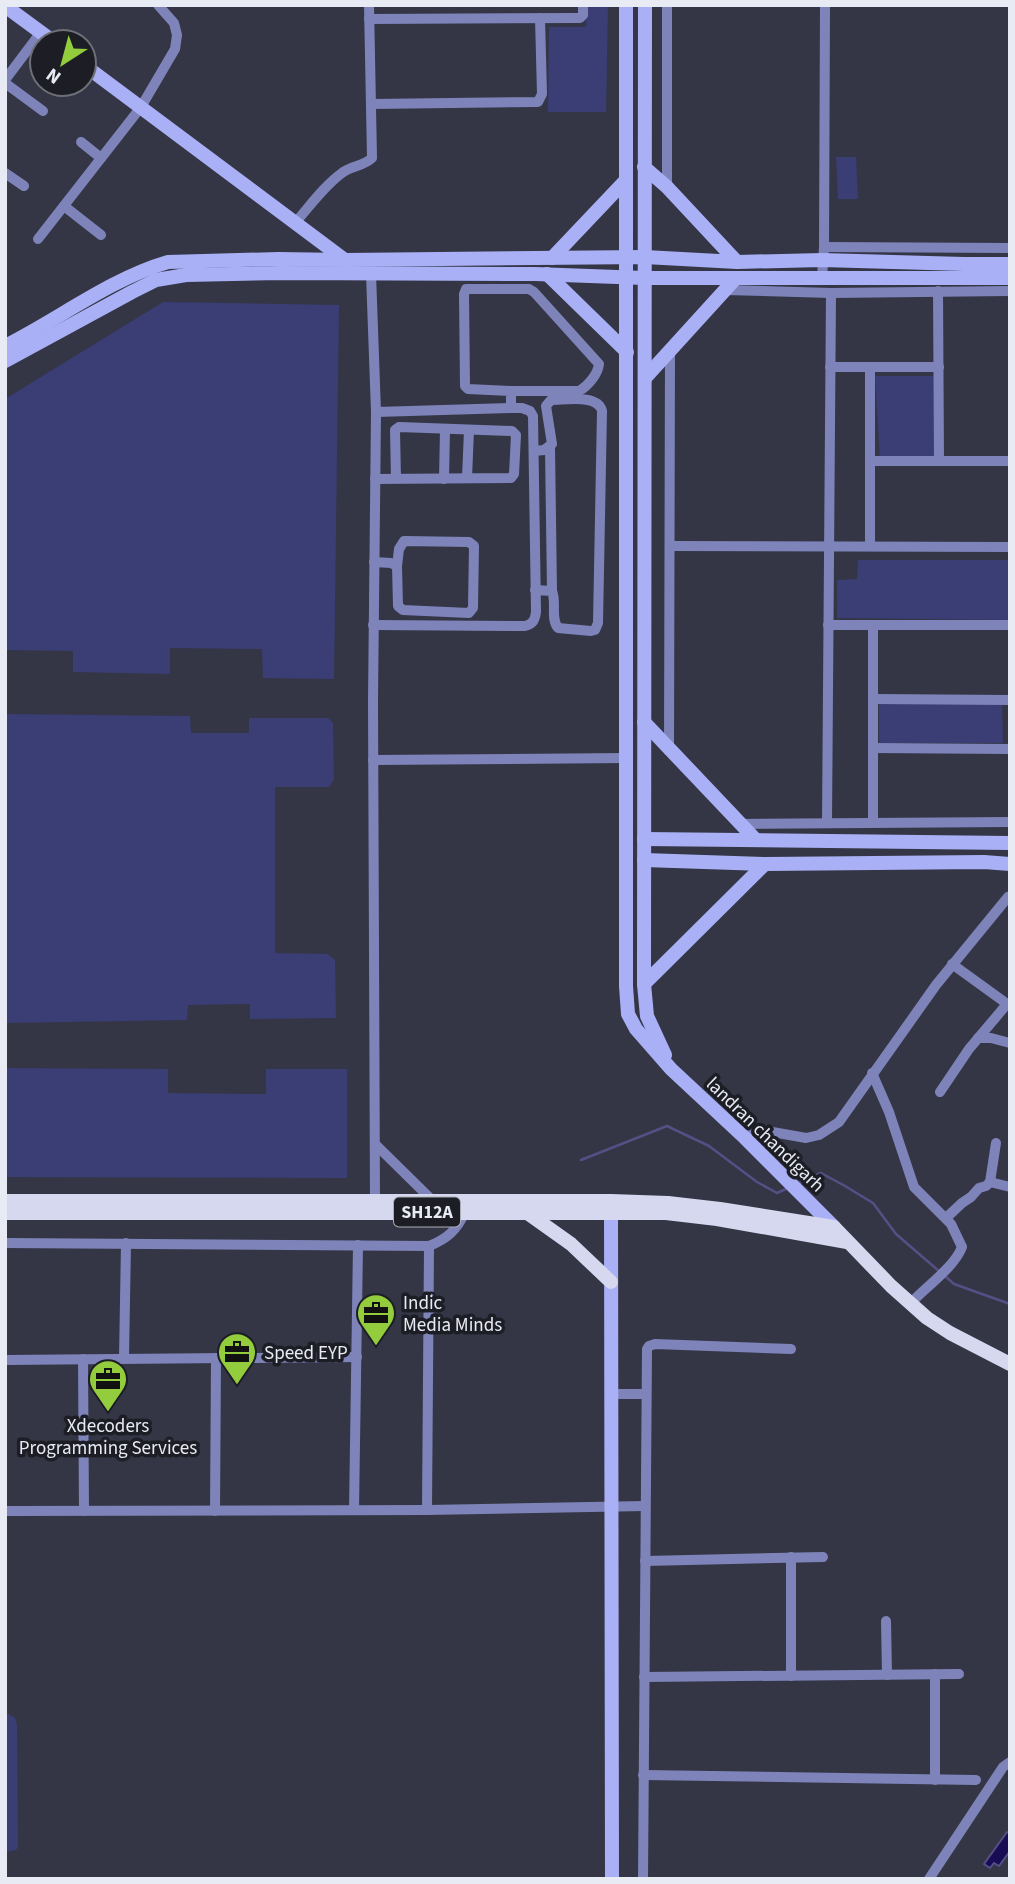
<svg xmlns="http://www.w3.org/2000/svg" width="1015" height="1884" viewBox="0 0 1015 1884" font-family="'Source Sans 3',sans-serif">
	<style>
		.green { fill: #3b3d75 }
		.water { fill: #180d55; stroke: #564f85; stroke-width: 2 }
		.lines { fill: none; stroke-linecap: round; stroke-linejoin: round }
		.stream { stroke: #564f85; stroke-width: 2.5 }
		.street { stroke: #7e84b9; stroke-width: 10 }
		.secondary { stroke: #a9b0f5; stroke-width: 14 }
		.primary { stroke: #d5d8ef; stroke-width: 14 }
		.labels { text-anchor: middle; stroke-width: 7; stroke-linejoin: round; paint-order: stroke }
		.shield { fill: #1d1e25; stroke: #abadb6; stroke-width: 2 }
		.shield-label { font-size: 18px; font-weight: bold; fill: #e8eaf4 }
		.street-label { font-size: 19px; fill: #e8eaf4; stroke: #1d1e25 }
		.poi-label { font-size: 19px; fill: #e8eaf4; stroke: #1d1e25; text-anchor: start }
	</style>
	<rect width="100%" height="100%" fill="#343646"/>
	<g class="green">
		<path d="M587 5H608L606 112H548L549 27H586Z"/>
		<path d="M836 157H856L858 199H838Z"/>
		<path d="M163 302 339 305 334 679 263 678 262 649 170 648V674L73 672V651L5 650V399Z"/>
		<path d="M875 376H935L937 456 880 458Z"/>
		<path d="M858 560H1010V620L837 618V580L857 579Z"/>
		<path d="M879 703 1002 704 1003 743H879Z"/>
		<path d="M5 714 190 716 191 733H249V718H328L333 723 334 779 329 787H275V953L328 954 335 960 336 1018 250 1019V1004L188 1005 187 1020 5 1023Z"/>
		<path d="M5 1068 168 1069V1093L266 1094V1069H347V1178L5 1177Z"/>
		<path d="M5 1712 15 1718 17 1725 18 1848C14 1851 10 1852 5 1851Z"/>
	</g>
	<path class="water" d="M1007 1832 1010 1834V1851L999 1866 994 1863 990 1868 984 1864Z"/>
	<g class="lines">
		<g class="stream">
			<path d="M581 1160 667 1126 709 1146 757 1182 777 1193 788 1188"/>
			<path d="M797 1184 821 1173 845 1186 873 1203 896 1234 940 1272"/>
			<path d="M945 1276 954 1284 1010 1304"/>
		</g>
		<g class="street">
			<path d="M369 19 574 18H580L583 15V5"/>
			<path d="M5 80 41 32"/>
			<path d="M5 83 43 111"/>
			<path d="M371 104 538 102 542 94 540 18"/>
			<path d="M81 142 101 158"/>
			<path d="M5 173 24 186"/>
			<path d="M667 187V5"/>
			<path d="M64 206 101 235"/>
			<path d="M295 223C310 206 324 186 342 173 351 166 364 166 372 158L369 5"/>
			<path d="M38 239 141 107 175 49 177 35 174 23 158 5"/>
			<path d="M824 247 1010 248"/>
			<path d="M371 274 376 412 373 701 375 1201"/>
			<path d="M822 278 824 247 825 5"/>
			<path d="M725 290 831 293 1010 291"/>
			<path d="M938 291 939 461"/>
			<path d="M830 367H939"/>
			<path d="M870 367V546"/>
			<path d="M511 408V391L468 389 465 386 464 294 466 289H529L534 292 599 364C598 374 588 386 579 391H511"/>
			<path d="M550 447 552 591"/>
			<path d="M534 451 544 450 552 444 546 406 551 400C566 400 598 394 602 411L598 623 595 630 591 631 558 628C550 618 557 603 552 591L535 590"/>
			<path d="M870 461H1010"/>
			<path d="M467 478 469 430"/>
			<path d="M375 479 511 478 514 474 516 435 512 431 399 427 395 430 396 479"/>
			<path d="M444 479 445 430"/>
			<path d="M671 546 1010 547"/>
			<path d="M374 562 391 563 397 566 398 606 403 610 469 613 473 608 474 546 469 542 404 541 399 549 397 566"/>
			<path d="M373 625 525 626C533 624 535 620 536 612L533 416 530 411 522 408H511L376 412"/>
			<path d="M828 625H1010"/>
			<path d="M873 625V823"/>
			<path d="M873 699 1010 700"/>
			<path d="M873 748 1010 749"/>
			<path d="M669 751 670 350"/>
			<path d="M373 760 626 758"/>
			<path d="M827 823 831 293"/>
			<path d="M740 824 1010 822"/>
			<path d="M952 964 1010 1006"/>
			<path d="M978 1038H991L1010 1043"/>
			<path d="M872 1073 889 1112 914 1187 951 1224 962 1247C954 1268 925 1287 910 1304"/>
			<path d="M940 1092 969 1049 1007 1004"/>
			<path d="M745 1138 754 1131 761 1130 806 1138 819 1135 839 1122 936 985 1008 897 1010 898"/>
			<path d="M375 1144 433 1201"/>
			<path d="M990 1182 1010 1187"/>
			<path d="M946 1218 962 1203 971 1197 979 1188 986 1186 990 1182 996 1143"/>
			<path d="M5 1243 429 1246 427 1510"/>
			<path d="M429 1246C447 1239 457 1230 465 1212"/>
			<path d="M124 1358 126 1243"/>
			<path d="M83 1359 84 1511"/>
			<path d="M5 1360 357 1357"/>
			<path d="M611 1394H646"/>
			<path d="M354 1510 358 1245"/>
			<path d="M5 1511 427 1510 645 1506"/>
			<path d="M215 1511 216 1358"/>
			<path d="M791 1557V1676"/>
			<path d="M645 1561 823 1557"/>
			<path d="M886 1621 887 1675"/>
			<path d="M935 1674V1780"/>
			<path d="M644 1677 959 1674"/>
			<path d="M643 1775 976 1780"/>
			<path d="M643 1879 647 1349 649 1346 655 1344 791 1349"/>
			<path d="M929 1879 1003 1767 1010 1762"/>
		</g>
		<g class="secondary">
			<path d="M626 5V986L628 1014 636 1029 671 1069 745 1138 834 1227"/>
			<path d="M645 5 644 984 647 1016 665 1055"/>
			<path d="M5 6 54 42"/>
			<path d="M84 65 345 260"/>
			<path d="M644 167 667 187 737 262"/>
			<path d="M552 258 626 180"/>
			<path d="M547 274 627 352"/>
			<path d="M5 346C59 319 110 279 168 262L278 259 345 260 645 257 737 262 822 260 964 264H1010"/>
			<path d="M5 361 132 292 156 280 186 275 281 273 535 274 644 278H1010"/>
			<path d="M645 378 736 278"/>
			<path d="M644 722 756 840"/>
			<path d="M644 839 1010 843"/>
			<path d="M644 860 765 864 984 862 1010 864"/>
			<path d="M644 984 765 864"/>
			<path d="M611 1203 612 1879"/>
		</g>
		<g class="primary">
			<path d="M5 1201H611L668 1203 720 1209 834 1227 891 1286 927 1318 950 1333 1010 1364"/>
			<path d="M526 1212 571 1244 611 1282"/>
			<path d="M5 1213H666L717 1219 847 1242"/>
		</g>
	</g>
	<defs>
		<symbol id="office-pin" viewBox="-11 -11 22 30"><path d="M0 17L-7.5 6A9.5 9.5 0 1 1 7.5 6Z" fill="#93cc3d" stroke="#1d1e25"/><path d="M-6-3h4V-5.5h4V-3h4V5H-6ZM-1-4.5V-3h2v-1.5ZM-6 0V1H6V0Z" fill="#111"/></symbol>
	</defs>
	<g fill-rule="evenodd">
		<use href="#office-pin" x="354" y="1291" width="44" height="60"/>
		<use href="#office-pin" x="215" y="1330" width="44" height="60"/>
		<use href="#office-pin" x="86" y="1357" width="44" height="60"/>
	</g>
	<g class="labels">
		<rect class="shield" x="394" y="1197.5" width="66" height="29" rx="5"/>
		<g class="shield-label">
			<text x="427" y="1218">SH12A</text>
		</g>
		<g class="street-label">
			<text transform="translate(766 1134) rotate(44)" y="7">landran chandigarh</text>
		</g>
		<g class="poi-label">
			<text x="403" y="1309">Indic<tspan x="403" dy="22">Media Minds</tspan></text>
			<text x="264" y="1359">Speed EYP</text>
			<text x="108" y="1432" text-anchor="middle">Xdecoders<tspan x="108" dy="22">Programming Services</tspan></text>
		</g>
	</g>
	<rect width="1015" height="1884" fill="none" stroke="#e8eaf4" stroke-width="14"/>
	<g transform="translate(63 63) rotate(216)"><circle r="33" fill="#1d1e25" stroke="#6e7078" stroke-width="2"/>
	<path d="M0-5L12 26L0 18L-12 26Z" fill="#93cc3d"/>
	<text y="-10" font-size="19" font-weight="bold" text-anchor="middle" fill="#e8eaf4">N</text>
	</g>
</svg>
